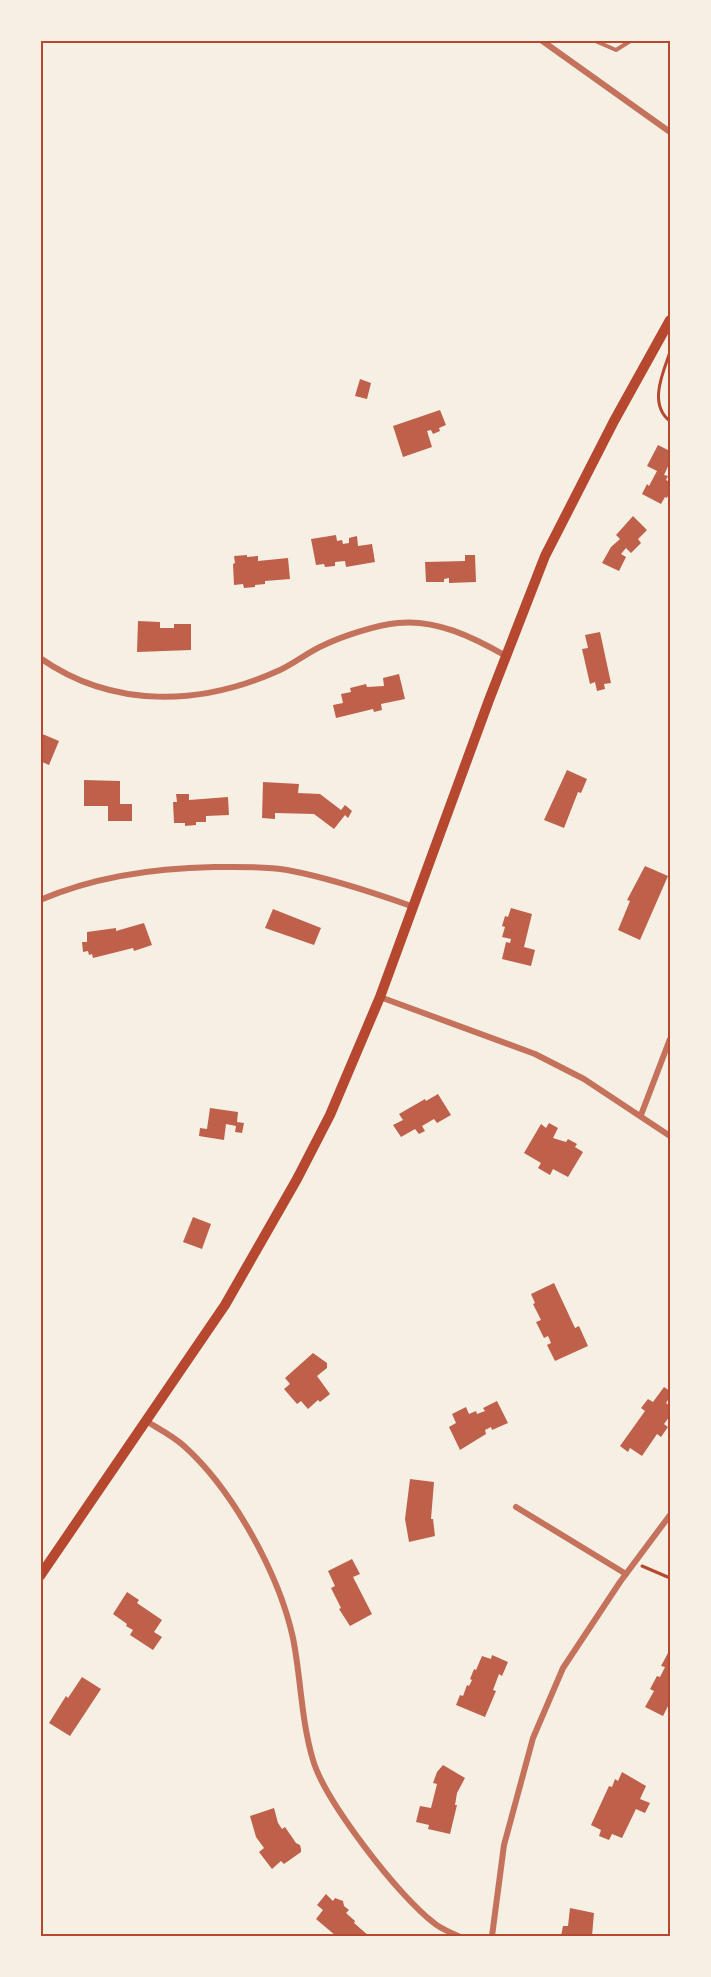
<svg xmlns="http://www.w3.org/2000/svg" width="711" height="1977" viewBox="0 0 711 1977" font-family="Bitter,serif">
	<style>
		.building { fill: #bf614a }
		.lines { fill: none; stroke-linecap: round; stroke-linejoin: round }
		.path { stroke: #b5482f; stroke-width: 3 }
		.service { stroke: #c5725c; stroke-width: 4 }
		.minor { stroke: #c5725c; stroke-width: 6 }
		.secondary { stroke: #b5482f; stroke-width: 10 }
		.neatline { fill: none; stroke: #b5482f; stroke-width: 2 }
	</style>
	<rect width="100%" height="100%" fill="#f6efe4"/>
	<g class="building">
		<path d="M360 379 371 383 367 399 355 396Z"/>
		<path d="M440 410 446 425 439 428 440 431 433 434 431 430 427 431 432 447 403 457 393 426Z"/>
		<path d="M658 445 670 451V462L664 475 668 476 666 480 670 482V491L667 498 665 497 661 504 642 494 647 484 649 486 657 471 647 466Z"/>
		<path d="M633 516 647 530 638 539 641 543 631 553 626 548 621 554 626 557 619 571 602 563 611 547 620 539 616 535Z"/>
		<path d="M336 535 337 541 342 540 343 544 349 543V538L357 536 358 546 372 544 375 562 346 567 345 561 335 562V566L325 567 324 564 316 565 311 539Z"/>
		<path d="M247 555V557L258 556V561L288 558 290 579 265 581V584L255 585V587L244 588 243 584 234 585 233 564 235 563 234 556Z"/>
		<path d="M465 555H475L476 582 449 583V578L444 579V582H426L425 562 465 561Z"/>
		<path d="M138 621 160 622V628H174V624H191V650L137 652Z"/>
		<path d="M600 632 611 683 604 684 605 689 597 691 595 682 590 684 582 649 588 648 585 635Z"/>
		<path d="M399 674 405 699 381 704 382 710 374 712 373 709 336 718 333 705 343 703 341 694 351 692 350 688 366 684 367 687 384 686 383 678Z"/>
		<path d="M40 733 59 741 49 765 40 761Z"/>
		<path d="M567 770 587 779 581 793 578 792 564 828 544 820Z"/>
		<path d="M84 780 120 781V804H132V821H108V806H84Z"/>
		<path d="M263 782 299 784 298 793 320 794 341 810 345 805 352 811 348 818 345 815 334 829 314 814 275 813V819L262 818Z"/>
		<path d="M176 794H189V800L228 797 229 815 206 816V822H196V825L185 826V823H174L173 802H177Z"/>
		<path d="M645 866 668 876 640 940 618 930 630 901 627 900Z"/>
		<path d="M511 908 532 914 524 947 535 950 531 966 502 959 506 942 510 943 511 939 502 937 505 927 502 926 505 916 508 917Z"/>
		<path d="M273 909 321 928 314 945 265 928Z"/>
		<path d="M144 923 152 945 134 951 133 948 93 958 92 954 89 955 88 951 83 952 82 942H87V932L116 928V931Z"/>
		<path d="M438 1094 451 1115 437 1123 434 1119 422 1126 425 1131 419 1134 415 1129 401 1137 393 1125 403 1120 399 1114 425 1099 426 1101Z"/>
		<path d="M210 1108 238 1112 237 1122 244 1123 242 1133 235 1132 236 1126 226 1124 224 1140 199 1136 200 1128 207 1129Z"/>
		<path d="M549 1123 558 1128 553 1138 566 1142 568 1139 577 1144 575 1147 583 1152 568 1177 553 1169 550 1175 538 1168 541 1163 524 1153 541 1124 546 1128Z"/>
		<path d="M193 1217 211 1224 202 1249 183 1242Z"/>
		<path d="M554 1283 575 1328 579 1326 588 1346 555 1361 547 1345 551 1343 548 1336 544 1338 536 1322 541 1320 533 1304 535 1303 531 1294Z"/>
		<path d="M313 1353 327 1363V1368L317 1376 330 1394 320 1402 318 1400 308 1409 301 1401 297 1404 284 1389 290 1384 285 1378Z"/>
		<path d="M664 1387 670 1391V1397L666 1403 670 1406V1416L664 1424 668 1427 661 1437 657 1434 642 1456 630 1448 628 1452 620 1446 645 1411 641 1408 648 1399 653 1402Z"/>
		<path d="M497 1401 508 1423 492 1430 491 1427 485 1430 486 1434 460 1450 449 1427 456 1423 452 1414 466 1407 469 1414 476 1411 477 1414 485 1411 483 1408Z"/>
		<path d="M410 1479 434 1482 431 1519H433L435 1536 409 1542 405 1519Z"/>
		<path d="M352 1559 360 1574 353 1577 372 1614 350 1626 339 1609 341 1608 331 1588 335 1586 328 1571Z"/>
		<path d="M127 1592 139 1600 137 1603 162 1620 154 1632 162 1637 153 1650 130 1635 133 1630 126 1626 127 1624 113 1614Z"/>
		<path d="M668 1653 670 1654V1702L663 1716 645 1707 654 1691 650 1689 657 1676 660 1677 665 1667 661 1666Z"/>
		<path d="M492 1655 508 1662 502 1676 499 1674 493 1690 496 1691 485 1717 456 1705 460 1695 463 1696 467 1685 469 1686 472 1680 470 1679 474 1669 476 1670 482 1656 491 1659Z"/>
		<path d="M82 1677 101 1689 70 1736 49 1723 66 1696 68 1698Z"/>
		<path d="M443 1765 465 1778 457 1793 455 1805H457L450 1834 428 1829 429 1825 416 1822 420 1806 431 1808 437 1784 433 1783 437 1772Z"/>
		<path d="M622 1772 646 1786 640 1799 650 1803 645 1813 636 1809 622 1838 612 1834 609 1840 599 1836 601 1830 591 1825 609 1786 612 1787 615 1779 618 1781Z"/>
		<path d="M274 1808 278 1823 282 1829 285 1827 296 1843 300 1845 301 1849V1852L284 1864 281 1861 272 1869 259 1852 264 1848 256 1837 250 1816Z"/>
		<path d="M326 1894 333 1901 335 1898 343 1901 344 1906 349 1910 346 1913 355 1921 354 1923 369 1936H336L316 1919 323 1910 317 1905Z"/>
		<path d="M570 1908 594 1913 592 1936H561L563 1926H568Z"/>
	</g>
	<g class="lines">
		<g class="path">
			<path d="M670 352C663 373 648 404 670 421"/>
			<path d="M642 1566 670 1578"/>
		</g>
		<path class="service" d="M593 40 616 50 632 40"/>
		<g class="minor">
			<path d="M541 40 670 132"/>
			<path d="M40 658C113 709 201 706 280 670 295 663 308 652 324 645 343 636 376 625 398 623 436 619 473 637 506 656"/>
			<path d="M40 900C96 876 154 868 214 867 238 867 263 866 287 870 330 878 372 892 414 907"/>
			<path d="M380 997 535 1054 584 1079 670 1136"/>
			<path d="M641 1115 670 1039"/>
			<path d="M146 1421C159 1429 173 1436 184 1446 233 1490 279 1574 293 1638 301 1678 301 1720 313 1760 325 1801 399 1897 434 1923 441 1929 450 1932 458 1936"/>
			<path d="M516 1507 626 1574"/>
			<path d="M492 1936 504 1845 533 1738 563 1668 620 1582 670 1515"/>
		</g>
		<path class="secondary" d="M40 1576 225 1305 297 1179 330 1115 380 997 489 700 545 556 614 421 670 320"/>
	</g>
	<rect width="711" height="1977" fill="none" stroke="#f6efe4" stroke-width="84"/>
	<rect x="42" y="42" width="627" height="1893" class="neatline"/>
</svg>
